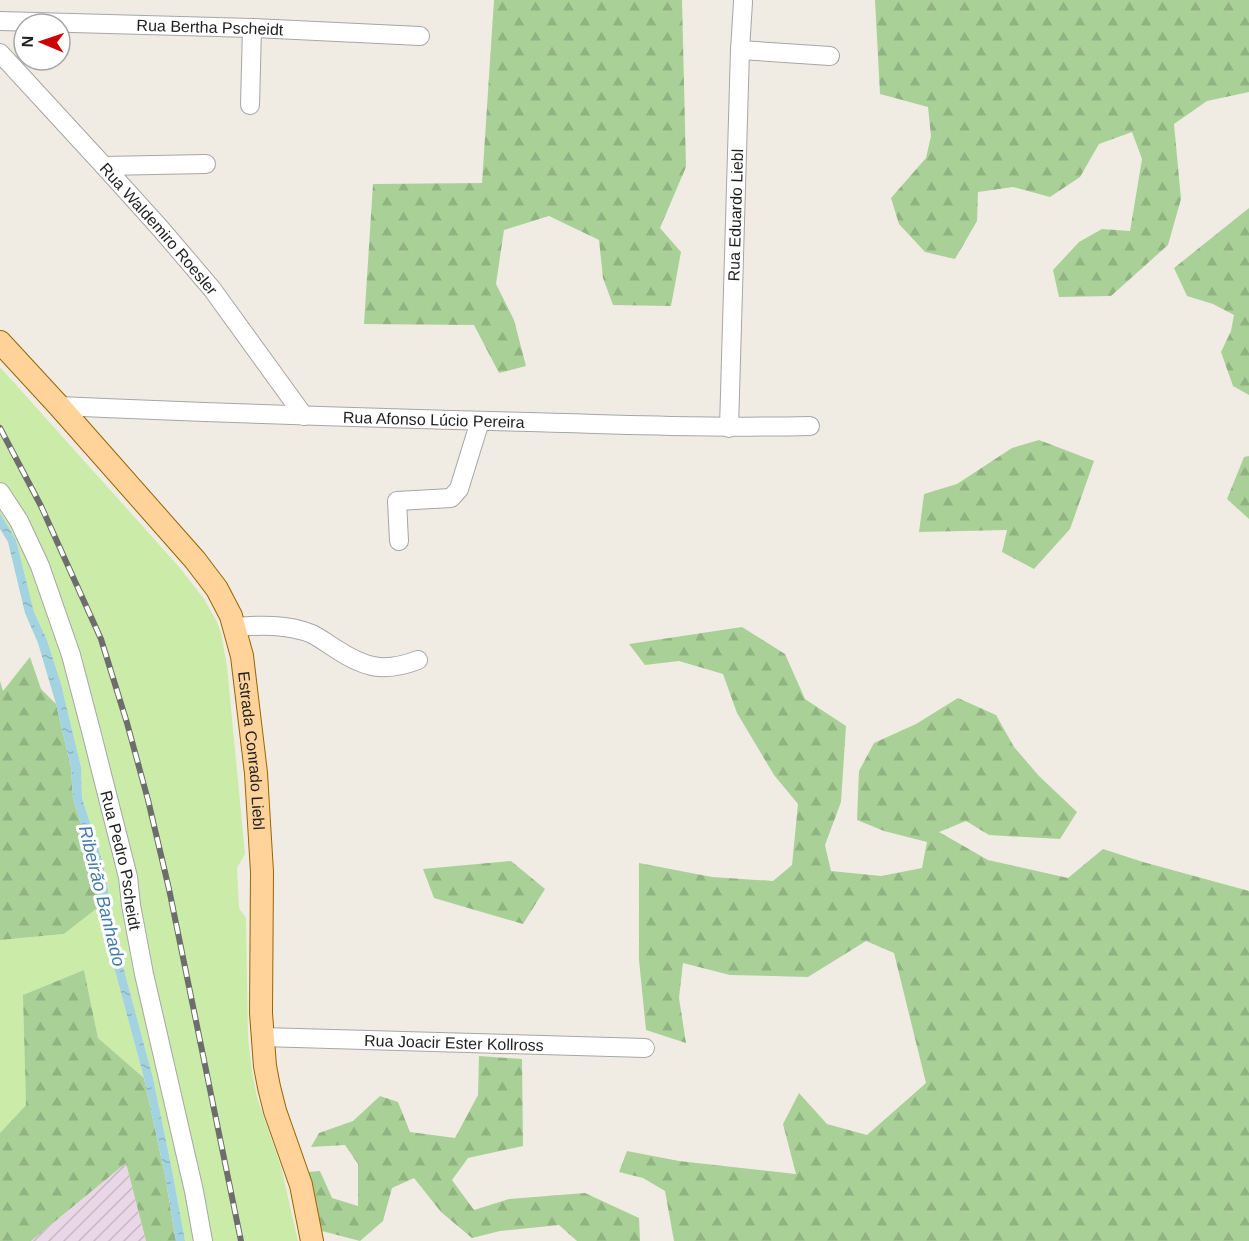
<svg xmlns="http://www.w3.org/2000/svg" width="1249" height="1241" viewBox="0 0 1249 1241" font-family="Helvetica,sans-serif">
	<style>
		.industrial { fill: url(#industrial-furrows) }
		.grass { fill: #caeca8 }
		.forest { fill: url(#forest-firs) }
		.water { fill: url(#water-ripples) }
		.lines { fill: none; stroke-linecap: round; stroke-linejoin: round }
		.minor-casing { stroke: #a6a6a6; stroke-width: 20 }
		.major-casing { stroke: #996500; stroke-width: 24 }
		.minor { stroke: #fff; stroke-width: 18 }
		.major { stroke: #ffd39a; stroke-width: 22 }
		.rail-casing { stroke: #6d6d6d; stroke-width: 6 }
		.rail { stroke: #fff; stroke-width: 4; stroke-dasharray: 11; stroke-linecap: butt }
		.labels { text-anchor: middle; stroke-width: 6; stroke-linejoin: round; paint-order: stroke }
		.street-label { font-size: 16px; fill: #1f1f1f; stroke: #fff }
		.water-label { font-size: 18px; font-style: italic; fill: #4379ab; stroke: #fff }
	</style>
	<defs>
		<pattern id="industrial-furrows" width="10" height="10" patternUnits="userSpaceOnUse" patternTransform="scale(1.5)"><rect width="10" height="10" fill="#e9d6e6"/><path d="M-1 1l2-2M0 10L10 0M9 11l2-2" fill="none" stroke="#c7b7c5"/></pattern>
		<pattern id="forest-firs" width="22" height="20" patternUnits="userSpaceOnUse" patternTransform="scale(1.5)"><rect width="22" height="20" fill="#a9d197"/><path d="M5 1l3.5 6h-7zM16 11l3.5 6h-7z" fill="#91b382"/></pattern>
		<pattern id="water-ripples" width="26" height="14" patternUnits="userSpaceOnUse" patternTransform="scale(1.5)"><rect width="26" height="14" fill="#a3d2e0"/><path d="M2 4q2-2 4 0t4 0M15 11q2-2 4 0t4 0" fill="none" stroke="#8cb4c0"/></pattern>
	</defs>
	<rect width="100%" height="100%" fill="#f0ece4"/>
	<path class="industrial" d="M126 1163 146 1241H31Z"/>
	<g class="grass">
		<path d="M0 367 180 568 204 599 217 622 221 633 227 666 245 854 237 868 239 908 246 918 248 1038 252 1071 257 1097 281 1167 298 1241H185L173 1175 153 1078 120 955 103 863 82 798 81 767 61 684 47 640 34 612 16 540 0 513Z"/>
		<path d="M101 905 111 956 144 1078 98 1038 84 970 24 995 26 1105 0 1133V940L64 934Z"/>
	</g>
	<g class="forest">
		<path d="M494 0H682L686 167 660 228 681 252 671 306 613 305 603 278 599 240 549 216 504 230 496 284 514 320 526 366 499 373 474 325 364 324 373 184 482 183Z"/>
		<path d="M875 0H1249V92L1207 101 1174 124 1181 199 1168 245 1111 296 1059 297 1053 270 1079 242 1102 229 1130 231 1142 159 1132 132 1099 144 1080 177 1050 197 1013 187 978 192 977 221 955 259 925 252 899 224 891 198 926 158 931 136 928 107 880 94Z"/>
		<path d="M1249 208V395L1233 386 1221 352 1231 331 1234 315 1213 304 1187 296 1174 268Z"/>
		<path d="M1039 440 1094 461 1070 529 1034 569 1002 552 1007 530 919 532 924 494 957 484 1012 448Z"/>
		<path d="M1249 456V519L1227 499 1244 457Z"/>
		<path d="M742 627 785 654 805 699 846 726 841 802 825 845 831 871 881 876 922 868 927 842 884 831 857 820 859 771 874 743 916 724 958 698 996 715 1014 747 1039 776 1077 812 1060 839 989 835 966 821 939 832 988 860 1068 878 1103 849 1143 862 1249 891V1241H674L665 1191 643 1178 619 1172 627 1151 679 1161 796 1174 783 1124 799 1093 827 1124 867 1135 926 1083 894 953 866 941 808 977 730 975 683 963 679 998 686 1043 646 1030 639 960V863L712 877 773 881 792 865 798 804 774 775 737 713 723 674 679 661 645 665 629 644Z"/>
		<path d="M30 657 41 689 56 704 71 767 73 799 94 864 101 905 64 934 0 940V681L3 691Z"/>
		<path d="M511 861 545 889 523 924 434 898 423 869Z"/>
		<path d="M84 970 98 1038 144 1078 165 1175 176 1241H146L126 1163 31 1241H0V1133L26 1105 23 995Z"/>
		<path d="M479 1056 522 1059 523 1146 468 1158 452 1180 474 1210 509 1199 585 1193 639 1218 640 1241H577L559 1225 500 1231 472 1238 441 1212 414 1178 392 1188 383 1221 360 1241 322 1231 308 1172 320 1171 332 1198 358 1206V1164L345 1145 311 1147 319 1133 353 1121 380 1096 398 1102 410 1132 455 1138 478 1095Z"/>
	</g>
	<path class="water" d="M0 513 16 540 34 612 47 640 61 684 81 767 82 798 103 863 120 955 153 1078 173 1175 185 1241H176L165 1175 144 1078 111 956 105 927 94 864 73 799 71 767 56 704 38 643 25 613 8 542 0 529Z"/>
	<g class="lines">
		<defs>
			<g id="minor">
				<path id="s1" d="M0 21 252 28 420 36"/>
				<path d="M740 50 830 56"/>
				<path id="s2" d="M0 53 104 166 160 228 212 289 304 416"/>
				<path d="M250 105 252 28"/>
				<path d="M104 166 206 164"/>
				<path id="s3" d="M59 406C215 413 372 418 529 422 623 425 716 428 810 426"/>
				<path id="s4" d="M729 428 740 50 743 2"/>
				<path id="s5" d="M0 492 19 521 40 566 71 655 91 731 128 877 131 905 144 974 194 1191 203 1241"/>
				<path d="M399 541 397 501 451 498 459 489 480 421"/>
				<path d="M234 627C260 625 288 624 312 634 320 638 328 644 336 649 365 668 384 673 418 660"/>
				<path id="s6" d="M262 1037 645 1048"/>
			</g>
			<g id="major">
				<path id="s7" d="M0 342 59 406 195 560 217 589 231 616 242 656 256 773 262 872 261 1013 265 1066 269 1087 275 1111 301 1185 312 1241"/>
			</g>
		</defs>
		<use href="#minor" class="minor-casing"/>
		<use href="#major" class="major-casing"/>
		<use href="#minor" class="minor"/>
		<use href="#major" class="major"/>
		<defs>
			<path id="rail" d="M0 428 41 506 101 639 127 723 148 800 169 889 241 1241"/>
		</defs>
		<use href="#rail" class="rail-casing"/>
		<use href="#rail" class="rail"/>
	</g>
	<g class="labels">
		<g class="street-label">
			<text dy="6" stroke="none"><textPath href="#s1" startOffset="210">Rua Bertha Pscheidt</textPath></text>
			<text dy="6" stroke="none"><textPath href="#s4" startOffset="213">Rua Eduardo Liebl</textPath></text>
			<text dy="6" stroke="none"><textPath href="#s2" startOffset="237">Rua Waldemiro Roesler</textPath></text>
			<text dy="6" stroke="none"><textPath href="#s3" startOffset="375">Rua Afonso Lúcio Pereira</textPath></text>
			<text dy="6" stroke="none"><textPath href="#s7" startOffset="496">Estrada Conrado Liebl</textPath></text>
			<text dy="6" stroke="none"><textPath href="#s5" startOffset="390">Rua Pedro Pscheidt</textPath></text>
			<text dy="6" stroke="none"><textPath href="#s6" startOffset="192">Rua Joacir Ester Kollross</textPath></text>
		</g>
		<g class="water-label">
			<text transform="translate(102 896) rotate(76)" y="6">Ribeirão Banhado</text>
		</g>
	</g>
	<g transform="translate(42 42) rotate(272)"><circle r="28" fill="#ffffff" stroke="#a5a5a5" stroke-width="1.5"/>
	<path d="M0-4.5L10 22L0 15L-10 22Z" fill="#cd0002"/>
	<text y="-9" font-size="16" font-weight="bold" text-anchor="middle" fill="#1f1f1f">N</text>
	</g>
</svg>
